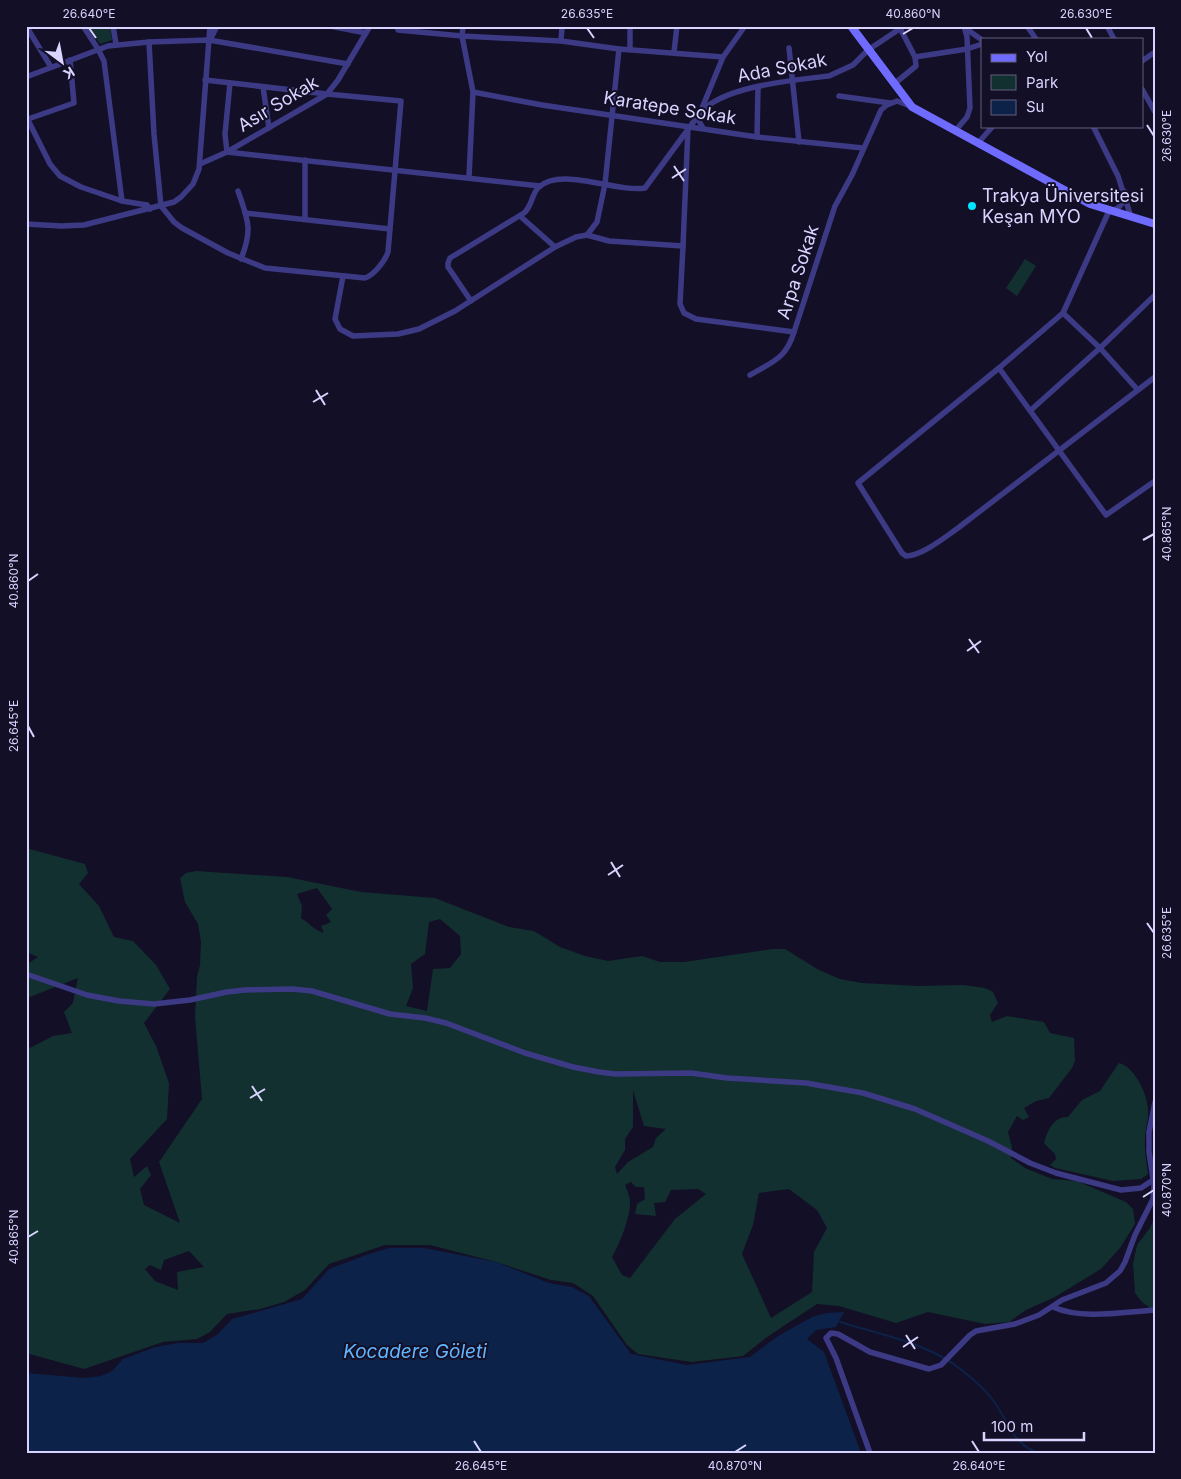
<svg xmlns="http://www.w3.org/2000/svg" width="1181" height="1479" viewBox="0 0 1181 1479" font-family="Inter,sans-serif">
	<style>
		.green { fill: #12302f; fill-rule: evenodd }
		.water { fill: #0c2248 }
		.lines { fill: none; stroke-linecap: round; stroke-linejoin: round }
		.stream { stroke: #0c2248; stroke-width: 2 }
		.minor { stroke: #3d3a85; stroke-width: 5.5 }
		.secondary { stroke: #6f6bff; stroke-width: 8 }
		.ticks { fill: none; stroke: #d9d4ff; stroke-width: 2 }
		.poi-dot { fill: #00e5ff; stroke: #130f26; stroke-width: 2 }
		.labels { text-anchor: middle; stroke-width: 4; stroke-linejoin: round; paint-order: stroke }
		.street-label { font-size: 18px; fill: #d9d4ff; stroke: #130f26 }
		.poi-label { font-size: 18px; fill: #d9d4ff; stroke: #130f26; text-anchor: start }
		.water-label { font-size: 19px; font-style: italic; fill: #62b6ff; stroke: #130f26 }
		.neatline { fill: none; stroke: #d9d4ff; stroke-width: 2 }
		.ticks-label { font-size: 12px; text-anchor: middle; fill: #d9d4ff }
	</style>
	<rect width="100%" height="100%" fill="#130f26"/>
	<g class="green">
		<path d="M88 26H110L112 40 100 44Z"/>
		<path d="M1025 259 1036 266 1017 296 1006 288Z"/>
		<path d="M26 848 85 864 88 873 79 884 99 906 114 937 133 941 156 965 170 989 144 1023 156 1046 169 1083 167 1119 130 1159 134 1177 147 1166 151 1175 140 1189 144 1205 180 1223 159 1162 202 1099 195 1017 197 977 200 965 201 942 198 924 185 902 180 878 186 873 196 871 287 877 361 892 435 898 509 927 534 931 560 947 585 956 608 961 642 956 660 962H684L773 949H785L819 970 840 979 862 983 919 986 963 985 985 988 993 992 998 1003 990 1015 992 1022 1007 1016 1044 1022 1050 1033 1074 1038 1075 1061 1072 1068 1049 1098 1036 1101 1024 1108 1029 1117 1023 1120 1017 1116 1008 1132 1012 1147 1011 1158 1025 1168 1052 1179 1077 1181 1126 1202 1133 1209 1135 1224 1120 1248 1101 1269 1055 1297 1026 1310 1009 1322 985 1324 928 1312 896 1323 839 1306 817 1304 767 1337 743 1356 692 1362 638 1354 627 1345 593 1296 573 1283 551 1280 496 1262 430 1245H385L329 1264 305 1290 284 1302 260 1309 227 1314 210 1332 197 1339 163 1342 84 1369 26 1353V1050L53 1036 72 1033 64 1012 73 1003 78 978 30 997 26 1002V965L38 957 26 952ZM317 888 332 909 326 915 331 922 321 926 324 933C312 929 311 924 301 918L302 906 297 894ZM440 919 460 936 461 954 450 968 433 969 427 1011 406 1006 413 988 411 964 425 954 429 922ZM633 1090 644 1126 666 1129 656 1138 653 1147 628 1162 617 1174 615 1167 625 1150V1139L633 1127ZM631 1182 636 1187H644L645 1199 637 1204 635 1214 656 1216 654 1203 665 1202 671 1190 698 1189 706 1194 675 1219 630 1278 622 1275 612 1257C620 1244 631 1216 630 1200 629 1195 627 1190 625 1185ZM789 1189 817 1210 827 1228 814 1252 812 1292 771 1318 742 1254 753 1225 759 1193ZM189 1251 204 1267 177 1272 178 1290 155 1281 145 1269 150 1265 161 1270 164 1260Z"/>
		<path d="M1119 1063C1135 1067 1148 1095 1148 1111 1149 1120 1145 1129 1145 1138 1144 1151 1147 1162 1148 1174L1141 1179 1113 1181 1055 1168 1050 1165 1056 1159 1055 1154 1044 1143C1048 1130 1053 1117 1068 1117L1082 1100 1100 1091Z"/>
		<path d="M1155 1216V1308H1150L1142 1302 1135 1293 1133 1264 1137 1245 1150 1228Z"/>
	</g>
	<path class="water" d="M389 1248H424L496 1262 549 1283 572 1287 589 1296 631 1354 687 1365 750 1357 778 1336 812 1317 826 1313 844 1312 836 1327 816 1330 807 1339 824 1352 861 1453H26V1373L85 1378 101 1376 112 1371 123 1359 155 1347 178 1343H203L218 1334 232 1319 302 1299 329 1269 366 1255Z"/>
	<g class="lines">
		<g class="stream">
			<path d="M840 1322C881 1335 929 1343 963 1371 974 1380 987 1391 995 1403 1009 1423 1013 1445 1039 1453"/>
			<path d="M1069 1453H1074"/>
		</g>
		<g class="minor">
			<path d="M26 26 51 67"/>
			<path d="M83 26 98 49 104 61 122 201"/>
			<path d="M113 26 116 44"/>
			<path d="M330 26 366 33"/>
			<path d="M399 26 398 30 462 36 561 41 619 49 723 57"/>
			<path d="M463 26 462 36 473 92 469 177"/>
			<path d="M1027 26 1036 39"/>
			<path d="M1107 26 1114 39"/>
			<path d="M965 28 982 40"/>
			<path d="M211 38 217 26"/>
			<path d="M561 41 562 26"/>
			<path d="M149 42 154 134 161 206 174 222 182 228 228 253 265 268 365 278C374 275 385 261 388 252L401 101 327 94 205 80"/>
			<path d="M789 48 799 142"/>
			<path d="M630 49V26"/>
			<path d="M674 52 677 26"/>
			<path d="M915 57 967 49 982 44"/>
			<path d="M1142 61 1155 52"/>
			<path d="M26 77 108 46 149 42 209 40 348 64"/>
			<path d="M230 83 225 134 227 152 540 186"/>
			<path d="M894 84 916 66 915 57 901 30"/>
			<path d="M263 87 269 128"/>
			<path d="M1142 89 1155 112"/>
			<path d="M473 92 542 105 757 137 863 148"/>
			<path d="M839 96 890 103"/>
			<path d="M26 116 50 164 60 176 81 187 122 201 147 205 150 209"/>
			<path d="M28 119 74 103 70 60"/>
			<path d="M1093 126 1118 176 1131 217"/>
			<path d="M703 128 699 121 700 113C723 86 794 80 829 76L853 65 868 50 904 26"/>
			<path d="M955 131 967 117 970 108 967 37 964 26"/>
			<path d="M757 137 758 87"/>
			<path d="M978 143 993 126"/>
			<path d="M305 160V219"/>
			<path d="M200 164 227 152 327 94 338 80 370 26"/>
			<path d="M238 191C248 220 253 229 241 259"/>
			<path d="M1124 191C1125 202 1120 210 1109 211L1063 313 999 368 858 483 902 553 906 556C922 556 945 537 958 528L1155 377"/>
			<path d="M245 213 390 229"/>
			<path d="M520 216 555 247"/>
			<path d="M26 224 61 226 84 225 174 202 181 197 193 184 199 169 210 26"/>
			<path d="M587 235 609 241 683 246 680 304 684 313 696 319 794 332 835 206 852 175 881 110 887 105 897 101 910 106"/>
			<path d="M683 246 688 128"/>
			<path d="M343 276 335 319 340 329 353 336 398 334 419 329 455 311 555 247 576 237 587 235 597 222 605 184 619 49"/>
			<path d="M471 301 448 267V263L450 258 524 213C533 205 531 194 539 187 561 166 617 193 645 188L700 113 723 57 745 26"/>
			<path d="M1063 313 1100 348 1137 389"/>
			<path d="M999 368 1106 515 1155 481"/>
			<path d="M750 375C772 362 786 359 794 332"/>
			<path d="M1031 410 1100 348 1155 295"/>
			<path d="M26 974 87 995 119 1001 154 1004 190 1000 227 992 245 990 292 989 312 991 390 1014 425 1018 446 1023 525 1053 573 1067 599 1072 615 1074 691 1073 727 1078 806 1083 863 1093 915 1109 988 1141 1030 1163 1056 1173 1121 1190 1141 1188 1153 1180"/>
			<path d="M1053 1307C1082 1320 1123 1312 1155 1310"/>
			<path d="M870 1453 836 1358 826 1338 831 1333 838 1334 870 1352 929 1369 941 1365 970 1335 976 1331 1015 1324 1039 1315 1062 1300 1106 1283 1120 1271 1125 1262 1135 1235 1153 1199 1154 1185 1149 1152V1132L1155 1102"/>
		</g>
		<path class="secondary" d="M851 26 912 107 1090 204 1155 224"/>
	</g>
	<path class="ticks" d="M89 28 96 38M587 28 594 38M1086 28 1092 38M903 34 913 28M1147 125 1154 136M674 166 684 181M672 178 686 169M316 390 325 405M313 402 328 393M1143 540 1154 534M28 581 38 574M969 639 979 653M967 651 981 641M28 726 34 737M611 862 620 877M608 875 623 865M1147 923 1154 933M252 1086 262 1101M250 1098 265 1089M1143 1197 1154 1190M28 1237 38 1231M906 1335 915 1349M903 1347 918 1337M474 1441 481 1452M972 1441 979 1452M735 1452 746 1445"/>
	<circle class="poi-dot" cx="972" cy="206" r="5"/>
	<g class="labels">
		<g class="street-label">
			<text transform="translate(782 68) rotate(-11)" y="6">Ada Sokak</text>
			<text transform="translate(278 104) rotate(-31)" y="6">Asır Sokak</text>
			<text transform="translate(670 108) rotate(9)" y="6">Karatepe Sokak</text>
			<text transform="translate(798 272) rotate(-72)" y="6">Arpa Sokak</text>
		</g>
		<g class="poi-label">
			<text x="982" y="202">Trakya Üniversitesi<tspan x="982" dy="21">Keşan MYO</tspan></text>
		</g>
		<g class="water-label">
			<text x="415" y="1358">Kocadere Göleti</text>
		</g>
	</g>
	<rect width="1181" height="1479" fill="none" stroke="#130f26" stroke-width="55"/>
	<rect x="981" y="38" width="162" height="90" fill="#130f26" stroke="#625e7d"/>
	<rect x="991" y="54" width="25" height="8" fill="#6f6bff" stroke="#625e7d"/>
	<text x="1026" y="62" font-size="15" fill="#d9d4ff">Yol</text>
	<rect x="991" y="75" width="25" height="15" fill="#12302f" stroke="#625e7d"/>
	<text x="1026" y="88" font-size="15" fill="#d9d4ff">Park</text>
	<rect x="991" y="100" width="25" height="15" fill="#0c2248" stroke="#625e7d"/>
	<text x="1026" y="112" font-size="15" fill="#d9d4ff">Su</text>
	<g transform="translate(62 62) rotate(148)" stroke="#130f26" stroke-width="4" paint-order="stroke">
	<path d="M0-4L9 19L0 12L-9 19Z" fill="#d9d4ff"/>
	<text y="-8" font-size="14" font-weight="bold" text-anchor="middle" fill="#d9d4ff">K</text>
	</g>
	<path d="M984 1432v8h100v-8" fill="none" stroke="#d9d4ff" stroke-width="2.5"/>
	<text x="991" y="1432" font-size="15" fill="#d9d4ff" stroke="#130f26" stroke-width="4" paint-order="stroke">100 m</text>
	<rect x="28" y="28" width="1126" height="1424" class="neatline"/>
	<g class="ticks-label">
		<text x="89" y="18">26.640°E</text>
		<text x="587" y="18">26.635°E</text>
		<text x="913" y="18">40.860°N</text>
		<text x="1086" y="18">26.630°E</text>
		<text transform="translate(1167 136) rotate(-90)" y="4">26.630°E</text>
		<text transform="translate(1167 534) rotate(-90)" y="4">40.865°N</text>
		<text transform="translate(14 581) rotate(-90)" y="4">40.860°N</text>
		<text transform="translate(14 726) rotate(-90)" y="4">26.645°E</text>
		<text transform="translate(1167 933) rotate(-90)" y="4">26.635°E</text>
		<text transform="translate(1167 1190) rotate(-90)" y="4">40.870°N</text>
		<text transform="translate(14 1237) rotate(-90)" y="4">40.865°N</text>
		<text x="481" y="1470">26.645°E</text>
		<text x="735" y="1470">40.870°N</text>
		<text x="979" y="1470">26.640°E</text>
	</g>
</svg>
